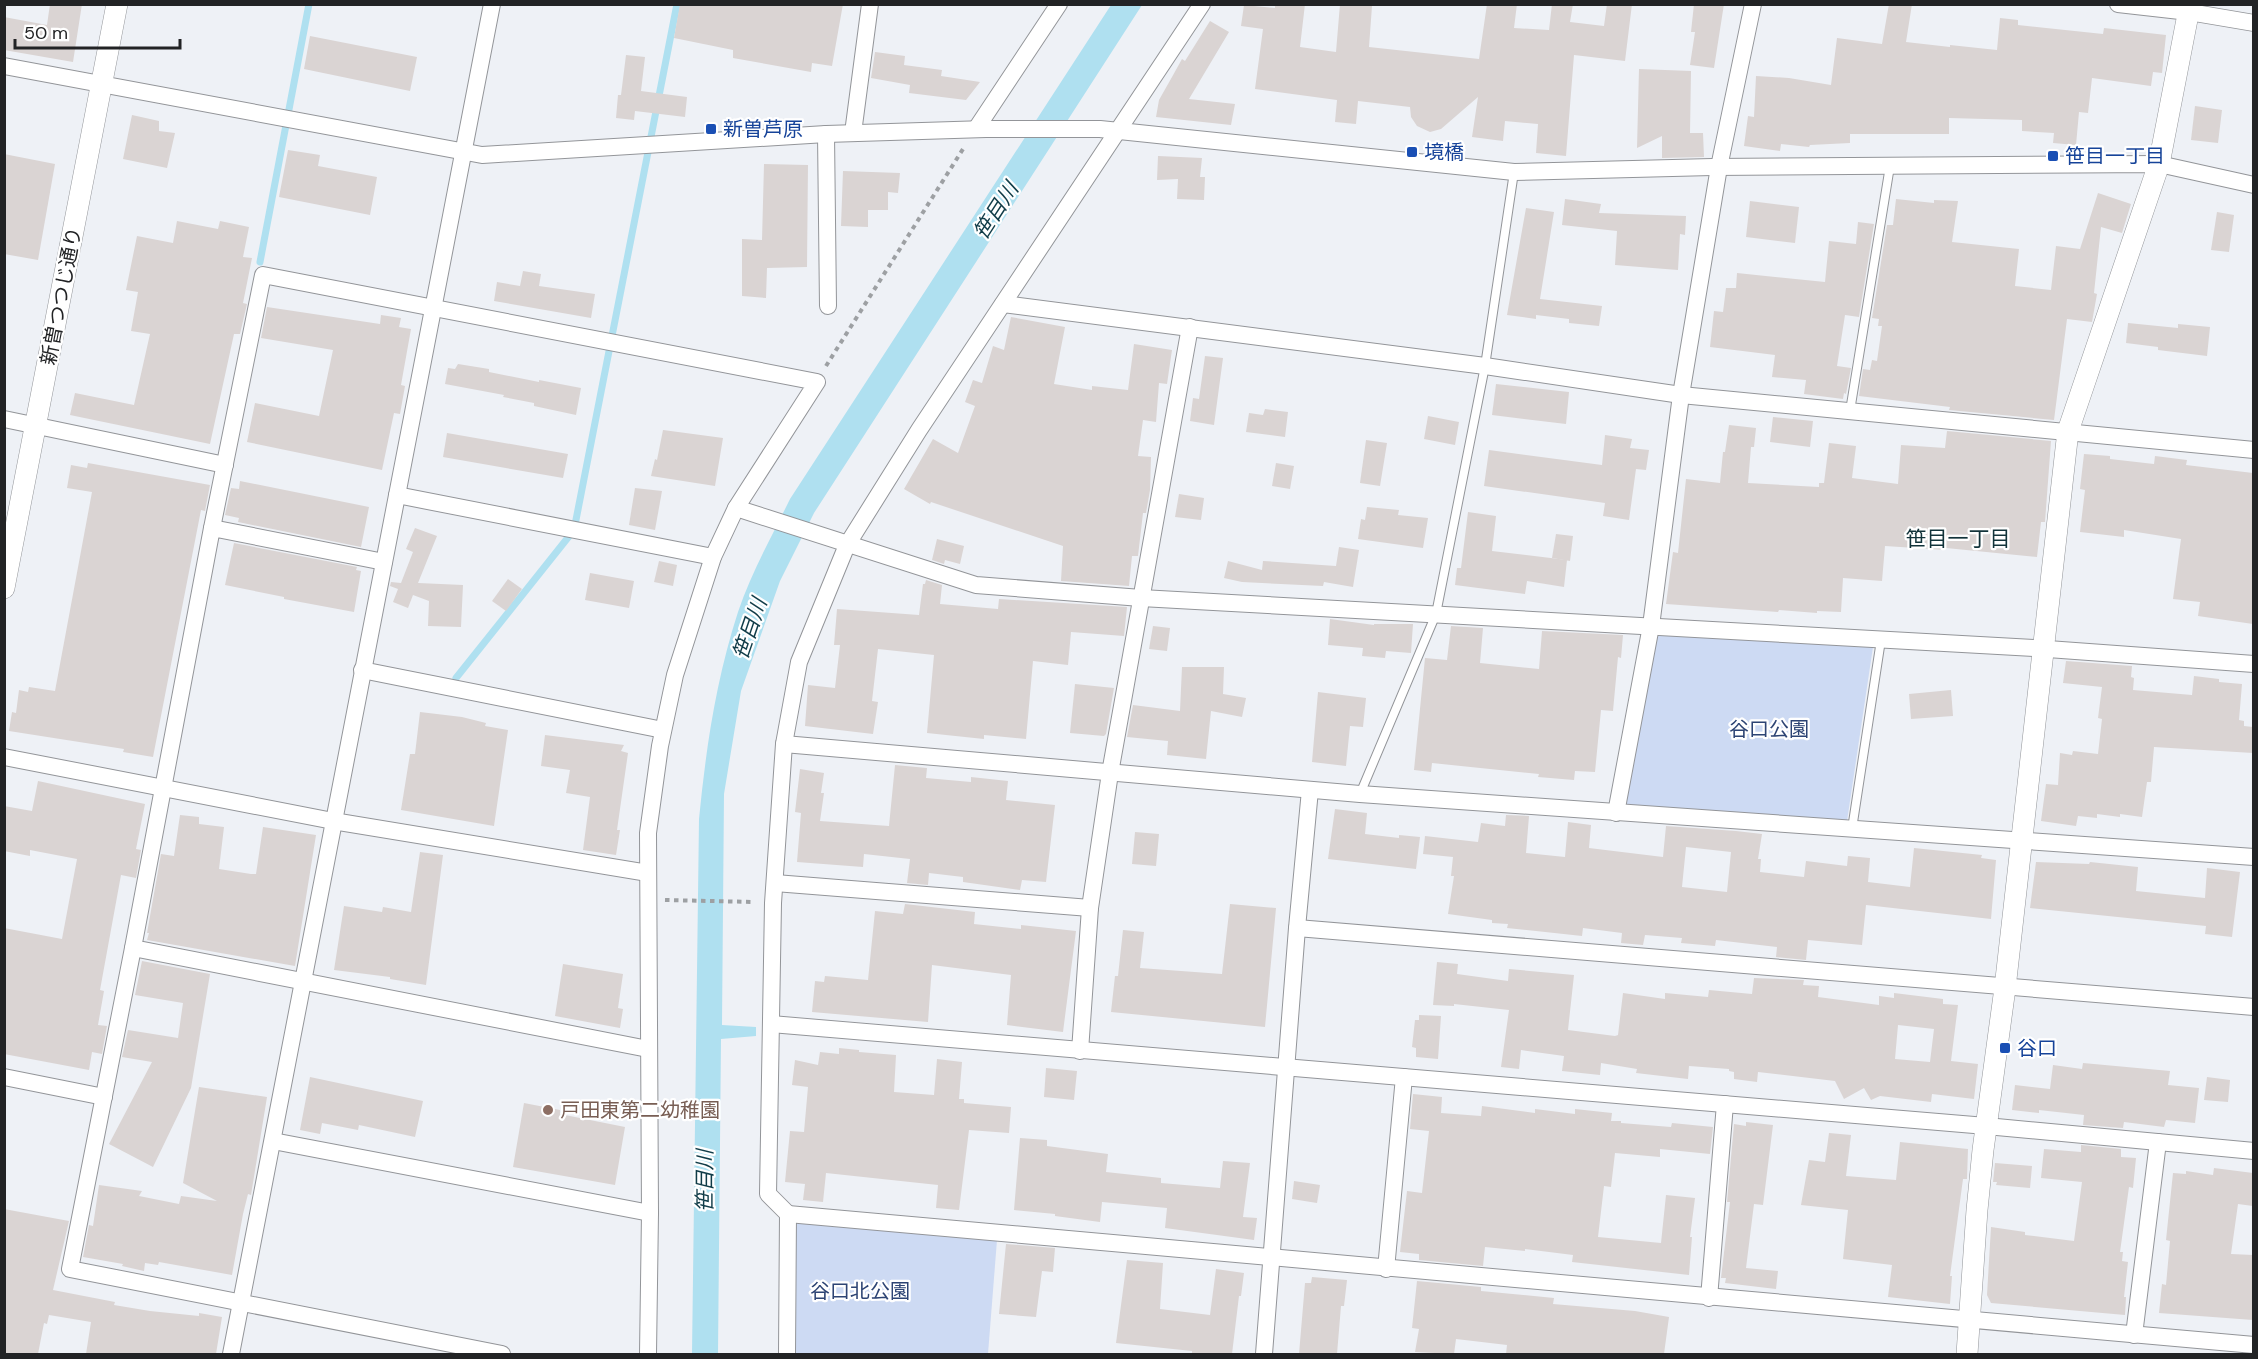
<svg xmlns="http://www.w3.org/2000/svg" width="2258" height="1359" viewBox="0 0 2258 1359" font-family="'DM Sans','Noto Sans JP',sans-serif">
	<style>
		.green { fill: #cddaf3 }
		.water { fill: #afe0f0 }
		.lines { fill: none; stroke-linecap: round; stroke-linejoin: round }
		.stream { stroke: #afe0f0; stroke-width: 7 }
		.building { fill: #dad4d3; fill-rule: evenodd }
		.service-casing { stroke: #939599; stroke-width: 10 }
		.minor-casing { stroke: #939599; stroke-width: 18 }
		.tertiary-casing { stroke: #939599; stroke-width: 22 }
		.path { stroke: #9da0a3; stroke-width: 4; stroke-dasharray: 4.5 4.5; stroke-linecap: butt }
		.service { stroke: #fff; stroke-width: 8 }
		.minor { stroke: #fff; stroke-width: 16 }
		.tertiary { stroke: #fff; stroke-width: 21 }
		.transit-dot { fill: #1a4fb4; stroke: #fff; stroke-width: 2 }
		.education-dot { fill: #8d6e63; stroke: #fff; stroke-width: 2 }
		.labels { text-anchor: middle; stroke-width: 4.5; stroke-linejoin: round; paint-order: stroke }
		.transit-label { font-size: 20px; fill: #164399; stroke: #fff; text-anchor: start }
		.street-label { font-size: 20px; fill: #222325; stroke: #fff }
		.park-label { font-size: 20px; fill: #2d4474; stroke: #fff }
		.education-label { font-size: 20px; fill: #785e54; stroke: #fff; text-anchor: start }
		.water-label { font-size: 21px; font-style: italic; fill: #103c48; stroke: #fff }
		.neighbourhood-label { font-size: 21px; fill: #12333a; stroke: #fff }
	</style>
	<rect width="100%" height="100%" fill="#eef1f6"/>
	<g class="green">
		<path d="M1657 634 1873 647 1847 821 1624 807Z"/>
		<path d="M795 1222 997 1240 988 1354H794Z"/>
	</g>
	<path class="water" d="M1111 5H1142L814 513 780 581 741 691 724 794 722 1025 756 1027V1036L721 1039 718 1354H692L699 819C706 748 716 680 738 612 751 573 772 536 790 499Z"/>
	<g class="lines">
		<g class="stream">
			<path d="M260 262 309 4"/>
			<path d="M456 678 574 530 677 4"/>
		</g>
	</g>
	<g class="building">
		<path d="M50 4H82L73 62 4 50V17L47 25Z"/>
		<path d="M680 4H843L832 66 812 63 811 72 733 58V50L674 38Z"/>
		<path d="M1275 4H1305L1300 47 1336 52 1340 4H1360L1372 6 1369 47 1479 59 1487 4H1517L1514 28 1549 30 1552 4H1573L1570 22 1604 26 1607 4H1632L1625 61 1574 55 1566 156 1536 153 1538 124 1505 121 1503 141 1472 137 1478 97 1441 129 1430 132 1417 126 1411 117 1410 107 1358 101 1356 124 1335 122 1337 100 1255 89 1263 29 1241 26 1244 5 1275 8Z"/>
		<path d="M1694 4H1724L1714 68 1690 65 1695 32H1691Z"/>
		<path d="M1889 4H1912L1906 42 1950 47V45L1997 50 2000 18 2018 20V25L2103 34 2104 28 2166 35 2162 73 2153 72 2151 86 2092 78 2088 113 2079 112 2076 145 2053 143 2054 133 2022 131V120L1949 118V134H1850V143L1810 145 1809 147 1781 144 1780 151 1744 146 1748 116 1754 117 1756 76 1789 78 1831 85 1837 38 1882 44Z"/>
		<path d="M1210 21 1229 32 1189 99 1235 104 1231 125 1156 117 1159 100 1172 77 1182 59 1185 61Z"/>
		<path d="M310 36 417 57 410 91 304 69Z"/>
		<path d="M875 52 905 56 904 65 942 70 941 76 980 82 966 100 909 93 910 85 871 78Z"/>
		<path d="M626 55 645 57 641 91 687 97 685 117 635 111 634 120 616 118 618 95H621Z"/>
		<path d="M1639 69 1691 71 1690 133H1703L1704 157 1662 158V136L1637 148Z"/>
		<path d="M2195 106 2222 110 2218 143 2191 140Z"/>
		<path d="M132 115 159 121V131L175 133 167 168 123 159Z"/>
		<path d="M288 150 320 155 318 166 377 177 370 215 279 197Z"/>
		<path d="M4 154 55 164 38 260 4 254Z"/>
		<path d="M1158 156 1202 158 1200 177H1205L1204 200 1177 199 1178 179 1157 180Z"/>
		<path d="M764 164 808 165 807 267 767 268 766 298 742 296V239L762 240Z"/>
		<path d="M843 171 900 173 898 193 888 192V210H868V227L841 226Z"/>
		<path d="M2098 193 2131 204 2122 233 2101 227 2094 293 2097 294 2092 322 2067 319 2054 420 1949 410 1950 407 1859 396 1863 369 1870 370 1872 360 1877 361 1882 326H1878L1879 319 1872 318 1887 225H1893L1896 199 1934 203V200L1958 201 1952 242 2019 249 2015 286 2051 290 2056 246 2080 249Z"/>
		<path d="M1565 199 1601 204 1599 213 1686 216 1685 235 1680 234 1678 270 1615 265 1617 231 1562 225Z"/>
		<path d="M1750 201 1799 207 1795 243 1746 237Z"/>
		<path d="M1526 208 1554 212 1540 299 1602 306 1599 326 1569 323V319L1536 315V319L1507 315Z"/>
		<path d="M2217 212 2234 215 2229 252 2211 250Z"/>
		<path d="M177 221 218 229 220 221 249 227 243 257 252 258 243 303 247 304 240 334H234L210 444 70 415 75 393 134 405 150 334 131 331 138 292 126 290 137 236 173 243Z"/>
		<path d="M1858 222 1874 224 1859 317 1845 315 1837 366 1851 368 1846 394 1844 393 1843 399 1804 394 1806 380 1772 377 1775 355 1710 347 1714 311 1723 312 1726 288H1736L1737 273 1825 282 1829 241 1856 244Z"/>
		<path d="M523 271 541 274 539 286 595 294 591 318 494 301 497 282 520 286Z"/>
		<path d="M267 307 380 324 381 315 401 318 399 327 411 329 401 385 405 386 400 414 394 413 382 470 247 442 255 403 319 416 333 350 261 338Z"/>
		<path d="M1011 317 1065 327 1054 384 1092 390V386L1128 390 1134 344 1172 350 1167 384 1159 383 1156 422 1143 420 1138 456 1151 457 1150 490 1146 513H1143L1138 556H1132L1129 586 1061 581 1063 546 931 502 930 504 904 489 933 439 958 453 975 406 965 402 973 380 982 383 993 346 1004 350Z"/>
		<path d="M2128 323 2178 328V324L2210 327 2207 356 2158 350V347L2126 343Z"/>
		<path d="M1205 356 1223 358 1214 425 1190 421 1193 398 1199 399Z"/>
		<path d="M458 364 489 369V372L539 382V380L581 388 576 415 534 406V403L503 397 504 395 445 384 448 368 455 369Z"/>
		<path d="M1496 384 1569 392 1566 424 1492 415Z"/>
		<path d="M1265 409 1288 412 1285 437 1246 432 1249 413 1263 415Z"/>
		<path d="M1428 416 1459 422 1455 445 1424 439Z"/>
		<path d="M1773 417 1813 421 1810 447 1770 442Z"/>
		<path d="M1729 425 1756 428 1754 447H1751L1748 483 1819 487V483H1824L1829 443 1856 446 1852 478 1898 484 1901 445 1945 448 1947 431 2051 441 2045 522H2041L2037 557 1946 548V550L1885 546 1882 581 1843 578 1841 612 1817 611V613L1779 610 1778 612 1666 604 1673 552 1678 553 1686 479 1720 483 1723 452H1725Z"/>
		<path d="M663 430 723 438 715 486 651 476 655 459 657 460Z"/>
		<path d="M447 433 568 454 563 478 443 457Z"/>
		<path d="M1605 435 1632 439 1630 448 1649 450 1646 470 1636 469 1629 520 1603 516 1605 503 1484 486 1489 450 1602 465Z"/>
		<path d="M1366 440 1387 443 1380 486 1360 483Z"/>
		<path d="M2084 454 2110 456V459L2154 464 2155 456 2187 460 2186 465 2253 473V624L2198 616 2200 602 2173 599 2181 539 2124 530V537L2080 532 2085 490 2080 489Z"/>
		<path d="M88 463 210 485 205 511 201 510 153 757 123 752 124 749 9 731 12 712 16 713 19 690 28 692 29 687 55 691 92 492 67 488 71 465 87 468Z"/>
		<path d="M1276 463 1294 466 1290 489 1272 486Z"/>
		<path d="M240 481 369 507 361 547 238 522 239 518 225 515 231 488 239 489Z"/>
		<path d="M635 488 662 491 655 530 629 525Z"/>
		<path d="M1179 494 1204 498 1201 520 1175 517Z"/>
		<path d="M1367 507 1399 510 1398 515 1428 518 1423 548 1358 539 1361 519 1365 520Z"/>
		<path d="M1468 512 1496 516 1492 551 1567 560 1564 587 1527 581 1525 594 1455 585 1457 568H1461Z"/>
		<path d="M415 528 437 536 418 583 463 585 461 627 428 626 429 601 413 595 408 608 393 602 398 589 390 586 391 582 401 583 413 552 406 549Z"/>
		<path d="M1556 534 1573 536 1570 561 1552 558Z"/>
		<path d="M937 539 964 546 960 564 945 560 944 564 932 560Z"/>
		<path d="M234 543 357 567 356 570 361 571 354 612 284 599V597L225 585Z"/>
		<path d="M1339 547 1359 550 1353 587 1324 582 1323 586 1242 582 1224 578 1228 561 1262 570 1263 561 1336 566Z"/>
		<path d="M659 561 677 565 673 586 654 582Z"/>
		<path d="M590 573 634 581 629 608 585 600Z"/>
		<path d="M508 579 522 589 506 611 492 601Z"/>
		<path d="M926 580 942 585 940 604 998 609 999 599 1127 607 1124 636 1071 632 1068 665 1033 661 1026 739 984 735V739L927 733 934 655 878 649 872 701 878 702 873 734 805 726 808 685 835 688 840 645H834L837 609 919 615 923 584H925Z"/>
		<path d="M1330 619 1374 625V624H1413L1411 653 1386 651 1385 658 1362 656 1363 648 1328 645Z"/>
		<path d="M1153 626 1170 628 1167 651 1149 649Z"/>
		<path d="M1451 626 1483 628 1480 663 1539 669 1542 631 1623 635 1621 658 1618 657 1613 711 1601 710 1595 772 1575 771 1574 780 1538 777 1539 774 1432 763 1431 772 1414 770 1425 658 1447 660Z"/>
		<path d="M2066 661 2132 666 2131 677 2134 678 2133 690 2192 695 2194 676 2219 679V682L2242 684 2239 720 2244 721V726L2253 727V753L2154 747 2151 782H2147L2142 817 2120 814V817L2097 814V818L2078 816 2076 826 2041 821 2046 784 2058 785 2060 753 2072 755 2073 751 2098 754 2102 719 2098 718 2102 687 2063 683Z"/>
		<path d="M1182 667H1224L1223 694 1246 698 1242 717 1211 711 1206 759 1167 755 1168 741 1127 737 1133 705 1180 711Z"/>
		<path d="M1075 684 1114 688 1106 734 1104 736 1070 733Z"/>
		<path d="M1951 690 1953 716 1911 719 1909 694Z"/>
		<path d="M1318 692 1366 698 1363 727 1350 726 1346 766 1312 762Z"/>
		<path d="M420 712 462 717 486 723 485 726 508 730 494 826 401 810 410 754H415Z"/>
		<path d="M545 735 624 745 621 751 628 753 617 830H620L616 855 583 850 590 797 566 793 570 770 541 766Z"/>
		<path d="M895 765 927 768 926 778 971 782V777L1008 781 1006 800 1055 805 1046 882 1022 880 1020 890 963 882V877L929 873 928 885 907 883 910 859 864 854 863 867 797 862 801 813 795 812 800 769 824 773 821 793H824L820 821 889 826Z"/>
		<path d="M38 781 145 804 136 849 141 850 136 878 121 875 100 990 104 991 98 1025 107 1026 102 1054 92 1052 89 1070 4 1054V928L62 939 77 859 30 850V856L4 851V806L32 811Z"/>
		<path d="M1335 809 1367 813 1365 834 1399 838V835L1420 837 1416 869 1328 859Z"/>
		<path d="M180 815 199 817V824L224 827 219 869 251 874H256L263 827 316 835 295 966 147 940 149 933H147L161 854 174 856Z"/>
		<path d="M1506 815 1529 816 1526 853 1565 857 1568 822 1591 825 1589 848 1663 857 1666 826 1736 831 1762 834 1758 859H1761L1760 872 1804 877 1806 861 1847 866 1848 856 1870 858 1868 882 1910 887 1914 848 1982 855 1981 858 1996 860 1991 919 1866 905 1862 945 1808 940 1806 960 1776 957 1777 947 1716 940 1715 946 1681 943 1682 938 1645 935 1643 945 1621 943 1622 933 1583 928 1582 936 1536 931 1507 928 1508 924 1492 923V920L1448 914 1454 876H1451L1453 857 1423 854 1425 836 1478 842 1481 823 1505 826ZM1686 847 1731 852 1727 892 1682 887Z"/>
		<path d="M1135 832 1159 834 1156 866 1132 864Z"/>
		<path d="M420 852 443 855 426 985 390 979V977L334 970 344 906 382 912 383 907 411 912Z"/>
		<path d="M2036 862 2089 864 2090 862 2138 867 2136 891 2205 898 2207 868 2240 872 2232 937 2205 934 2206 926 2030 908Z"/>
		<path d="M905 904 975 912 974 924 1021 929V925L1076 931 1063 1032 1007 1025 1011 975 932 965 928 1022 812 1012 815 981 824 982 825 976 868 980 875 911 903 914Z"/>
		<path d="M1230 904 1276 908 1265 1027 1111 1012 1115 976H1118L1123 930 1144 932 1140 968 1222 974Z"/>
		<path d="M142 961 210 974 191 1088 153 1167 109 1144 152 1062 122 1057 128 1030 178 1038 183 1003 135 995Z"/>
		<path d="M1437 962 1458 964 1457 974 1508 981 1509 969 1574 975 1568 1030 1615 1036 1618 1035 1623 993 1665 999V993L1708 997 1709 990 1752 994 1754 978 1804 980 1803 985 1819 986 1818 997 1879 1005V996L1894 998V993L1943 999V1004L1958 1005 1951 1061 1978 1064 1974 1099 1932 1094 1931 1102 1880 1096 1871 1100 1864 1088 1844 1099 1835 1081 1758 1072 1757 1082 1734 1079V1072L1729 1071V1069L1689 1066 1688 1079 1636 1073 1637 1069 1601 1063 1600 1075 1562 1071 1564 1056 1521 1050 1519 1069 1501 1067 1509 1010 1454 1004V1006L1433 1005ZM1898 1025 1934 1029 1930 1062 1895 1059Z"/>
		<path d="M563 964 623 974 618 1008 623 1009 620 1028 555 1016Z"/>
		<path d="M1419 1015 1441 1016 1438 1059 1416 1057V1048L1412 1047 1415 1020H1419Z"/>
		<path d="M839 1048 859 1050V1052L896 1055 894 1092 934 1095 937 1059 962 1062 959 1099H964V1103L1011 1107 1009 1133 969 1130 959 1210 936 1208 938 1185 826 1173 823 1202 803 1200 805 1184 785 1182 790 1131 804 1132 808 1087 792 1085 795 1060 818 1065 820 1052 839 1054Z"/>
		<path d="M2083 1063 2170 1071 2168 1085 2199 1088 2195 1123 2166 1120 2164 1127 2124 1122 2123 1128 2083 1125 2084 1115 2039 1110V1113L2012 1110 2015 1085 2050 1089 2053 1065 2082 1069Z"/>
		<path d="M1046 1068 1077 1071 1074 1100 1044 1097Z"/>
		<path d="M310 1077 423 1101 415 1137 359 1125 358 1130 322 1123 320 1134 300 1130Z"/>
		<path d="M2207 1077 2230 1080 2228 1102 2204 1100Z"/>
		<path d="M199 1087 267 1097 251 1195 248 1194 243 1214 232 1275 159 1262 158 1265 145 1263 144 1271 122 1266 123 1264 83 1257 89 1225 93 1226 99 1185 142 1191 139 1196 179 1204 181 1196 217 1201 183 1183Z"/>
		<path d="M1413 1094 1442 1097 1441 1113 1481 1116 1482 1106 1535 1113V1109L1575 1114V1109L1612 1113 1611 1121H1621V1123L1671 1127 1672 1123 1713 1127 1710 1154 1660 1149V1157L1615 1153 1611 1187 1604 1186 1598 1237 1661 1243 1666 1195 1695 1198 1690 1237H1692L1689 1275 1572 1262 1573 1255 1525 1249V1251L1485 1247 1483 1266 1419 1260V1254L1400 1252 1407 1191 1422 1193 1429 1131 1410 1129Z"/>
		<path d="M524 1103 560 1110V1114L625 1127 615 1185 513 1167Z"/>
		<path d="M1746 1122 1773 1125 1763 1205 1754 1204 1746 1268 1778 1271 1776 1289 1725 1283 1726 1278H1721L1730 1202H1727L1734 1124 1746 1126Z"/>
		<path d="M1829 1133 1851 1135 1846 1176 1896 1180 1900 1142 1968 1149 1967 1179H1963L1950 1276H1952L1950 1304 1888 1297 1892 1265 1843 1259 1848 1210 1801 1205 1809 1160 1825 1162Z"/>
		<path d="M1020 1138 1047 1140V1146L1108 1154 1106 1172 1161 1178V1183L1220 1188 1223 1161 1250 1163 1243 1217 1257 1218 1254 1240 1165 1228 1167 1208 1102 1202 1100 1222 1055 1216V1214L1014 1210Z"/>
		<path d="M2081 1145 2121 1149V1157L2136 1158 2133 1188 2129 1187 2120 1252H2123L2122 1261 2128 1262 2124 1297H2126L2125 1315 1991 1303 1987 1295 1991 1227 2025 1232V1235L2074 1241 2082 1182 2041 1178 2044 1149 2081 1152Z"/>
		<path d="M1995 1163 2032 1166 2030 1188 1996 1185 1997 1182H1993Z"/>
		<path d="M2214 1168 2253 1173V1206L2238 1204 2231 1254 2253 1255V1320L2159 1313 2162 1284 2166 1285 2170 1241 2166 1240 2173 1173 2186 1174V1171L2213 1175Z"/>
		<path d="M1294 1181 1320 1185 1317 1203 1292 1199Z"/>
		<path d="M4 1209 69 1221 53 1290 115 1302 114 1305 150 1311 199 1316V1313L222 1317 216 1354H86L91 1322 49 1315 47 1324 44 1323 38 1354H4Z"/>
		<path d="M1006 1244 1055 1248 1053 1272 1042 1271 1036 1317 999 1314Z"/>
		<path d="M1127 1260 1163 1263 1160 1309 1210 1315 1216 1269 1244 1273 1241 1296H1239L1232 1354H1192V1351L1116 1343Z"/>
		<path d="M1312 1277 1347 1280 1344 1306H1341L1337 1354H1299L1305 1283H1311Z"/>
		<path d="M1417 1281 1481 1287V1291L1554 1298 1553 1304 1635 1311 1669 1317 1664 1354H1506L1507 1345 1456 1339 1454 1354 1415 1352 1419 1329 1412 1328Z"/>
	</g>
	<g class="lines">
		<defs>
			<g id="service">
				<path d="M1850 411 1890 166"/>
				<path d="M1360 794 1436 614 1485 366 1514 172"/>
				<path d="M1852 829 1881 640"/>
			</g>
			<g id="minor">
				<path d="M2118 4 2189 12 2254 23"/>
				<path d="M4 66 482 155 826 134 986 129H1100L1514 172 1712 167 2159 164 2254 185"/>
				<path d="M976 129 1059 4"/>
				<path d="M853 133 870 4"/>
				<path d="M826 134 828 306"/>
				<path d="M1003 304 1485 366 1681 395 2254 450"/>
				<path d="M4 419 225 465"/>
				<path d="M397 495 713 557"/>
				<path d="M736 508 976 585 1141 598 2034 648 2254 664"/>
				<path d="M212 528 263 275 817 382 736 508 713 557 675 675 660 746 648 833 650 1213 648 1354"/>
				<path d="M384 562 212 528 133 948 648 1049"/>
				<path d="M362 670 663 730"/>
				<path d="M784 744 1360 794 2254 857"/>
				<path d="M4 757 333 821 648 873"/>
				<path d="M1616 813 1651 626 1681 395 1719 167 1753 4"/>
				<path d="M775 883 1090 908"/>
				<path d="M1297 928 2254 1007"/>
				<path d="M133 948 70 1269 502 1354"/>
				<path d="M771 1024 1986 1126 2254 1151"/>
				<path d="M1080 1051 1090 908 1110 773 1190 327"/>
				<path d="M4 1077 104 1097"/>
				<path d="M273 1141 650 1213"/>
				<path d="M788 1214 2254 1345"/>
				<path d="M1386 1269 1404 1077"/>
				<path d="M1709 1298 1725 1104"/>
				<path d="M2134 1335 2158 1142"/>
				<path d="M231 1354 492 4"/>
				<path d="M787 1354 788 1214 768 1194 773 903 784 744 799 662 847 545 919 430 1202 4"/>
				<path d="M1264 1354 1297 928 1310 790"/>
			</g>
			<g id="tertiary">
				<path d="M4 588 117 4"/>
				<path d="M1967 1354 1977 1210 1983 1150 2005 988 2068 431 2159 164 2190 4"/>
			</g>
		</defs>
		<use href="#service" class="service-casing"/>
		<use href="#minor" class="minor-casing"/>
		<use href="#tertiary" class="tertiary-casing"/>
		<g class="path">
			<path d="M826 366 963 149"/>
			<path d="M665 900 754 902"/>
		</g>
		<use href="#service" class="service"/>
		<use href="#minor" class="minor"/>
		<use href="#tertiary" class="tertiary"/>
	</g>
	<g class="transit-dot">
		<rect x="705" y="123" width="12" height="12" rx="3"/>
		<rect x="1406" y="146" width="12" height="12" rx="3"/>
		<rect x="2047" y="150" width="12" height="12" rx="3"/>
		<rect x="1999" y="1042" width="12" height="12" rx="3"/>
	</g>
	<circle class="education-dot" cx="548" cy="1110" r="6"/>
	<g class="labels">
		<g class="transit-label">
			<text x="723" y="136">新曽芦原</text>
			<text x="1424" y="159">境橋</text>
			<text x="2065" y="163">笹目一丁目</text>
			<text x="2017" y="1055">谷口</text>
		</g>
		<g class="street-label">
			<text transform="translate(61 296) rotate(-79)" y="7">新曽つつじ通り</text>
		</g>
		<g class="park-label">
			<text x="1769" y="736">谷口公園</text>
			<text x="860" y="1298">谷口北公園</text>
		</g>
		<g class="education-label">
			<text x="560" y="1117">戸田東第二幼稚園</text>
		</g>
		<g class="water-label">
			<text transform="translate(996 211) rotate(-57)" y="7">笹目川</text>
			<text transform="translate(750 629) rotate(-71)" y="7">笹目川</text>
			<text transform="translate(705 1181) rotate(-90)" y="7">笹目川</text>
		</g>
		<g class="neighbourhood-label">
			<text x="1958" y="546">笹目一丁目</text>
		</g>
	</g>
	<rect width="2258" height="1359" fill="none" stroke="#222325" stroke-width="12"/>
	<path d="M15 39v9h165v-9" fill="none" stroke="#222325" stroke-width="3"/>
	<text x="24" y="39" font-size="18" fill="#222325" stroke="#ffffff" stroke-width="4.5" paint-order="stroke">50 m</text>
</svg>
